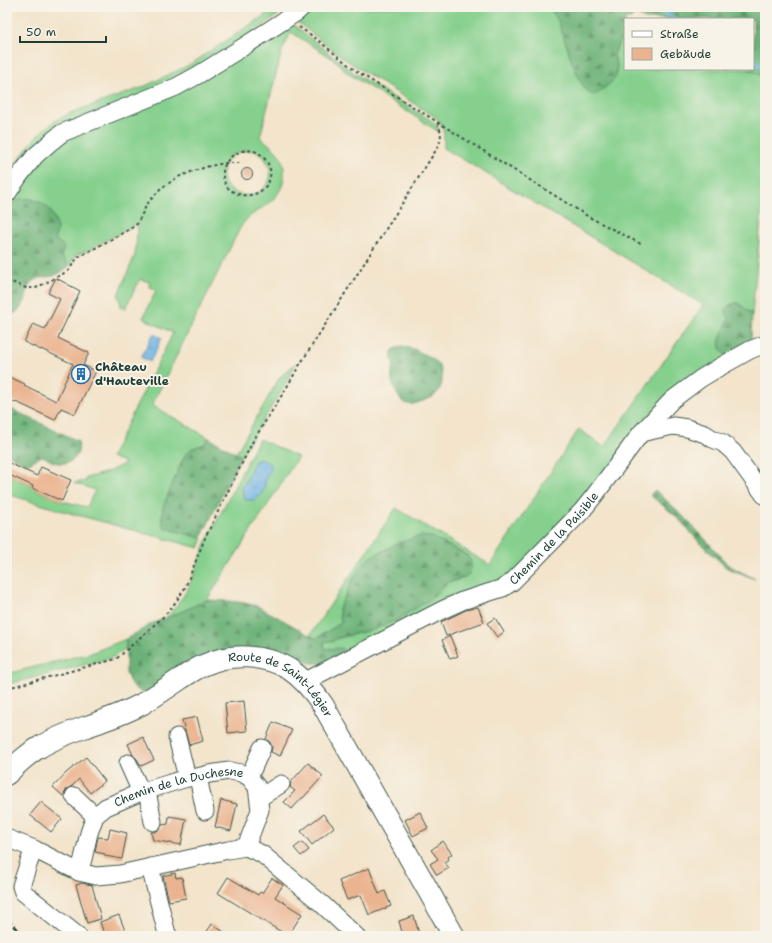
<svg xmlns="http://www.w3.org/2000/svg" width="772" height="943" viewBox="0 0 772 943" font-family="'Shantell Sans',sans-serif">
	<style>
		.grass { fill: #85d08d; stroke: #528660; fill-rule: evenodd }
		.forest { fill: url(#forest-firs); stroke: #467856 }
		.water { fill: url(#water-ripples); stroke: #47788c }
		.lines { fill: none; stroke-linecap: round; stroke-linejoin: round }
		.stream { stroke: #6fb4e5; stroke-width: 3.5 }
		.building { fill: #ebb490 }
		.minor-casing { stroke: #3f564b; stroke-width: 19 }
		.major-casing { stroke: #3f564b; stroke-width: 23 }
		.path { stroke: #3f564b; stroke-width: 2; stroke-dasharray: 3 3; stroke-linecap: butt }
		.minor { stroke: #fff; stroke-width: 17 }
		.major { stroke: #fff; stroke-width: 21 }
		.rail { stroke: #1f3d34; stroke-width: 3; stroke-dasharray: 6 3; stroke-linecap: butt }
		.labels { text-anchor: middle; stroke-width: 4; stroke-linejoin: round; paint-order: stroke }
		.poi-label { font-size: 12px; font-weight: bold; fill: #1f3d34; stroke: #f7f3e8; text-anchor: start }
		.street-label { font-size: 12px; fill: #1f3d34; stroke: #f7f3e8 }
	</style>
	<defs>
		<pattern id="forest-firs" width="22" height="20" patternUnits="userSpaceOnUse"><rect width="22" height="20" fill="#6cb278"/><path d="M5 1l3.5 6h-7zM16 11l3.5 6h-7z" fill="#589263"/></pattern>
		<pattern id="water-ripples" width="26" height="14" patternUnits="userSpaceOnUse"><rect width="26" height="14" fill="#6fb4e5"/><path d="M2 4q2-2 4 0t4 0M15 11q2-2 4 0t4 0" fill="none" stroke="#5b94ba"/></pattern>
	</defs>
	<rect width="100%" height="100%" fill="#f7f3e8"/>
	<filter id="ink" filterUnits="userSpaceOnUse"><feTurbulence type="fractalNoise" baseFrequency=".025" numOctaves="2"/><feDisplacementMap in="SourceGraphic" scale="8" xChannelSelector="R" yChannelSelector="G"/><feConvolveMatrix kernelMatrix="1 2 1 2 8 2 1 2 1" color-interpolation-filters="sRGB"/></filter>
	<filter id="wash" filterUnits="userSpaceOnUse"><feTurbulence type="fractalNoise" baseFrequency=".012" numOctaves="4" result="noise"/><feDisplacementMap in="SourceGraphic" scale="16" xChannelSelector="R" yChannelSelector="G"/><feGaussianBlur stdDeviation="0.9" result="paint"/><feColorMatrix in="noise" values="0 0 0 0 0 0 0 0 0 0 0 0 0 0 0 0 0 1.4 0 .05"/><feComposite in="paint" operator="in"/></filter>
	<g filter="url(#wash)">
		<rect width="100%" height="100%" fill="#f3e4cb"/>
		<g class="grass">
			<path d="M277 7 278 15 197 73 61 131 7 189V177L19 159 30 144 43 130 55 121 70 113 141 88 191 64Z"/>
			<path d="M305 7H547L557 17 573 64 616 75 617 65 614 56 615 51 625 31V69H748L765 78V178L752 314 738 303H735L732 304 727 315 730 319 726 324 727 357 585 500 510 578 348 655 330 648 325 649 324 643 325 641 332 642 336 639 375 629 449 582 458 580 468 556 432 537 361 566 353 579 339 609 341 622C334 629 324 632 316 639L310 635 396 508 490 565 579 429 604 447 703 305 444 148C444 136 445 130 438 119L346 60 296 21Z"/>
			<path d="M289 21 354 73 432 121 438 127 439 132 346 72 336 61 291 32 282 51 260 137C272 147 284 154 284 171 285 189 275 200 260 209 255 213 249 216 245 221 243 223 242 226 240 228L152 405 209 438 204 444 192 449 186 454 181 463 163 507 162 519 163 525 165 528 203 538 199 548 59 510 7 494V474L33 486 32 488 62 501 87 507 95 490 74 483 86 481V478L108 472 126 463 111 457 173 333 143 318 156 290 150 287 149 282 140 279 125 309 121 307 120 300 118 295 135 255 138 223 89 250 76 255 69 266 66 261 62 258 61 255 64 250 59 242 55 239V237L57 230 56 222 49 209 44 204 16 201 7 207V203L12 193 45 150ZM242 151C246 151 250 150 254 151 258 152 262 155 264 158 283 179 256 206 232 191 221 185 220 168 229 159 232 155 237 153 242 151Z"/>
			<path d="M296 363 285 385 241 456 236 453 280 377Z"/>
			<path d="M259 439 298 457 207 600 165 619 177 605 188 589 208 538ZM267 475C265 480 266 486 263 491 262 493 260 495 259 497L244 499 243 495V491L241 488 245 483Z"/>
			<path d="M126 639V648L115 656 107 659 17 682 7 685V675L14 672 91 653Z"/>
		</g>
		<g class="forest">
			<path d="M547 7H765V78L748 69H753V19H646L634 14 631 19H625V31L615 51 614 56 617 65 616 75 614 80 597 94C595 95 594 95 591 94 577 88 564 34 557 19 555 14 551 11 547 7Z"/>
			<path d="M20 199C29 197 43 201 49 209 51 211 52 215 54 217 55 221 57 226 57 230 57 233 55 236 55 239 68 249 62 244 62 258L66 261 69 266C64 270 59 274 53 276 46 277 40 277 34 280 26 286 28 296 24 303 21 309 13 316 7 317V207L16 201Z"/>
			<path d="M735 303H738L752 314 751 340 727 357C725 354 721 351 720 348 717 340 726 326 729 319 724 310 724 306 735 303Z"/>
			<path d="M402 346C411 347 416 350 425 355 429 357 434 359 437 363 444 371 444 387 436 394 433 398 428 399 423 401 417 403 411 406 405 403 400 401 397 394 395 389 392 383 391 377 392 371 393 367 394 369 394 365 393 359 390 357 393 350Z"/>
			<path d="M7 407 78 441C81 455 73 465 58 463 52 462 48 459 43 456 38 457 35 460 31 462 24 466 14 457 7 454Z"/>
			<path d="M209 438 241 456 201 538 165 528 163 525 162 519 163 507 181 463 186 454 191 449 204 444Z"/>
			<path d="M655 490 679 512 706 540 728 565 755 579 727 568 701 544 677 517 650 495Z"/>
			<path d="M422 536 432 537 468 556 471 562V569L469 574 465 577 449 582 435 596 397 620 375 629 336 638 335 640 330 642 325 641 324 644 325 649 341 648 347 653 329 664 297 662 275 652 142 693 131 685 126 673V639L153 623 172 616 207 600 230 601 244 603 257 606 274 615 316 639C324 632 334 629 341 622L339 609 353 579 361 566 369 558 398 543 413 538Z"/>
		</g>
		<g class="water">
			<path d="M153 334 162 338 150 362 141 357Z"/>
			<path d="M261 459 269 463 271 470C269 473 266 475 266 479 264 487 264 494 256 498L255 500H245L243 498V491L242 489V487L245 483 255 461Z"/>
		</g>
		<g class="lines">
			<g class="stream">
				<path d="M654 7 661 12 677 19"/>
				<path d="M753 60 765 69"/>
			</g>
		</g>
		<g id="blocks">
			<g class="building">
				<circle cx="247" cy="174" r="5.5"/>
				<path d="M56 278 80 291 58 338 89 353 83 365 96 371 75 414 61 408 55 420 16 402V403L7 399V376L25 384 24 385 56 401 73 364 41 349V350L24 342 33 324 45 329 60 299 48 293Z"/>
				<path d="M7 462 37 476 41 467 71 480 62 501 32 488 33 486 7 474Z"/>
				<path d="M478 607 484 622 446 636 441 622 466 610Z"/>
				<path d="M495 618 504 632 497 637 487 623Z"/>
				<path d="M450 636 458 656 450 659 442 640Z"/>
				<path d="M244 701 247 731 228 733 225 703Z"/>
				<path d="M197 717 203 741 189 745 182 720Z"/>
				<path d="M273 722 292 730 280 756 271 752 272 747 270 742 266 739Z"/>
				<path d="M143 737 154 760 141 766 137 759 133 755 128 744Z"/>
				<path d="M86 757 105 781 90 793 79 779 72 786 67 789 63 796 53 787 66 773Z"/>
				<path d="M308 763 323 776 303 798H302L292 809 284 802 295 791 290 787 291 782Z"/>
				<path d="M221 800 237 804 231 831 215 827Z"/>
				<path d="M41 802 62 819 51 832 30 815Z"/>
				<path d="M420 812 428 828 413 836 405 820Z"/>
				<path d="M323 814 334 827 312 845 301 831Z"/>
				<path d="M169 816 186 819 181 845 153 840 151 832H155L160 829 162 825 168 824Z"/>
				<path d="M110 829 127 833 122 859 105 856V854L95 852 98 837 108 838Z"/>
				<path d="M443 841 452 854 448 857 449 859 444 862 449 868 437 875 430 864 438 859 431 850Z"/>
				<path d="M302 842 309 850 301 856 294 848Z"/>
				<path d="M369 868 379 894 385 891 391 906 369 915 361 895 347 900 339 881Z"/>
				<path d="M175 873 176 878 182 877 186 898 169 901 163 876Z"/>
				<path d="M228 877 258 895 260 892 262 893 272 878 283 885 275 897 302 914 288 936 218 893Z"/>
				<path d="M82 883 92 885 101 919 87 923 76 885Z"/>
				<path d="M119 915 127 936H105L100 922Z"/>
				<path d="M414 916 419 934 414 936H403L399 921Z"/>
				<path d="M212 924 230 936H204Z"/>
			</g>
		</g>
	</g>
	<g filter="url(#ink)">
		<use href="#blocks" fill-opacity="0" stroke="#3f564b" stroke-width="1"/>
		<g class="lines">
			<defs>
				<g id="minor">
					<path d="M7 194 19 176 35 156 52 141 62 133 176 87 198 75 243 47 297 12 302 7"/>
					<path d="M641 433 673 426 687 428 705 434 713 439 723 443 733 452 765 496"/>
					<path id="s1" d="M304 682 442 610 462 601 503 588 512 582 534 560 582 511 594 496 641 433 672 400 700 379 718 368 750 350 765 344"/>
					<path d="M177 737 187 778"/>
					<path d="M128 763 141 792"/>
					<path d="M198 777 205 811"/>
					<path d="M249 777 262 748"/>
					<path d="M147 791 153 822"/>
					<path d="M74 796 95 816"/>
					<path d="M259 798 281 784"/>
					<path d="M7 839H9L34 849 79 872 96 876 120 874 228 850 246 847 262 854 322 904 356 936"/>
					<path d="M34 849 29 862 21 886 23 892 78 936"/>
					<path d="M150 867 167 934 169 936"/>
					<path id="s2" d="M79 872 83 859 89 833 95 816 106 807 141 792 187 778 198 777 209 774 229 771 241 773 249 777 257 787 260 810 246 847"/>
				</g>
				<g id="major">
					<path id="s3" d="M7 774C17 764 27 754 40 747 59 735 81 729 102 721 116 716 129 711 142 704 155 696 167 688 180 679 188 674 195 669 204 665 230 653 264 654 289 669 303 678 314 692 323 705L454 936"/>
				</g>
			</defs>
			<use href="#minor" class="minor-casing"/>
			<use href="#major" class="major-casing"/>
			<g class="path">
				<path d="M299 27 314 37 356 71 589 217 643 245"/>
				<path d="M242 151C246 151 250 150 254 151 258 152 262 155 264 158 283 179 256 206 232 191 221 185 220 168 229 159 232 155 237 153 242 151Z"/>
				<path d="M7 280 26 288H36L68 271 78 257 88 252 130 229 137 224 147 204 161 188 169 183 178 177 191 172 209 166 226 163H241"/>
				<path d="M7 688 116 659 122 654 164 616 175 603 185 588 205 538 253 441 287 387 299 366 438 147C442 137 442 131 436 121"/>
			</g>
			<use href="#minor" class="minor"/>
			<use href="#major" class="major"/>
			<path class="rail" d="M7 919 24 936"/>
		</g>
	</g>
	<defs>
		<symbol id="building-ring" viewBox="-11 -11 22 22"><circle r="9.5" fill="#f7f3e8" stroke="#1f6fb2" stroke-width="1.5"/><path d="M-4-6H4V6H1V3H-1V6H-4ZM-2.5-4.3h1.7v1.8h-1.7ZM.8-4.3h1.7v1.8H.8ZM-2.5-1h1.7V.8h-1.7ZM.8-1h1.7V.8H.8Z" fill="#1f6fb2"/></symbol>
	</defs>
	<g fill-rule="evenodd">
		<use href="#building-ring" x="70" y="363" width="22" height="22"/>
	</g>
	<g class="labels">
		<g class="poi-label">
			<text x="95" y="371">Château<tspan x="95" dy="14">d'Hauteville</tspan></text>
		</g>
		<g class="street-label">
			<text dy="4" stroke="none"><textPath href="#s1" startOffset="292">Chemin de la Paisible</textPath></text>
			<text dy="4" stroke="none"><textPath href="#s3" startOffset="315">Route de Saint-Légier</textPath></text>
			<text dy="4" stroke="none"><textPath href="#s2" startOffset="149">Chemin de la Duchesne</textPath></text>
		</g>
	</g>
	<rect width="772" height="943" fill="none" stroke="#f7f3e8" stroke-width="24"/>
	<rect x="624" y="18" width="130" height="52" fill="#f7f3e8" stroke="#a1aaa0"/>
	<rect x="632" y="31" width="20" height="6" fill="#ffffff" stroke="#a1aaa0"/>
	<text x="660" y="38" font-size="12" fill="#1f3d34">Straße</text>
	<rect x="632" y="48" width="20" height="12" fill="#ebb490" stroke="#a1aaa0"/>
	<text x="660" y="58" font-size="12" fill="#1f3d34">Gebäude</text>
	<path d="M20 36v6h86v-6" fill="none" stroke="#1f3d34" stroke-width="2"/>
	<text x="26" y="36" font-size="12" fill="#1f3d34" stroke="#f7f3e8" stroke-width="3" paint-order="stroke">50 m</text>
</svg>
